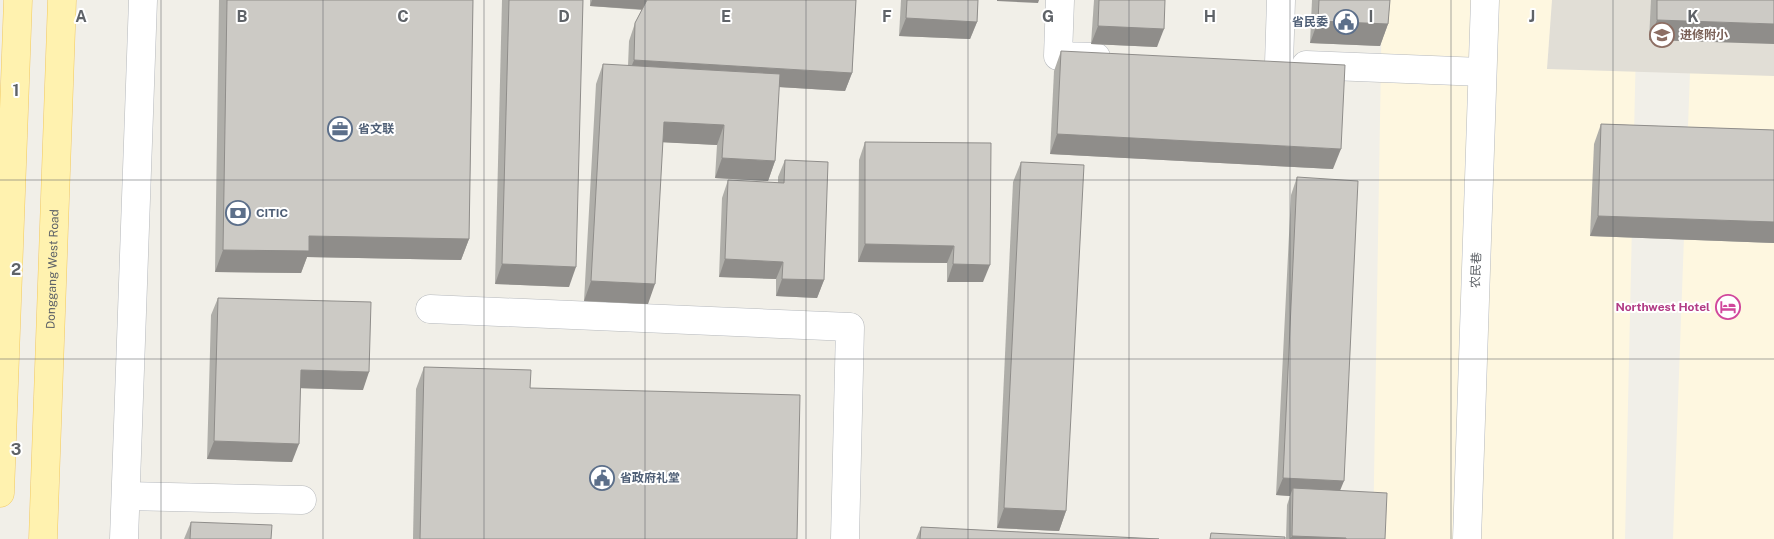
<svg xmlns="http://www.w3.org/2000/svg" width="1774" height="539" viewBox="0 0 1774 539" font-family="'Public Sans','Noto Sans SC',sans-serif">
	<style>
		.commercial { fill: #fef7e0 }
		.education { fill: #e1ded6 }
		.lines { fill: none; stroke-linecap: round; stroke-linejoin: round }
		.minor-casing { stroke: #b5b8bc; stroke-width: 29 }
		.major-casing { stroke: #f2c960; stroke-width: 29 }
		.minor { stroke: #fff; stroke-width: 28 }
		.major { stroke: #fff2af; stroke-width: 28 }
		.wall { fill: #afaea9 }
		.shaded-wall { fill: #8f8d8a }
		.building { fill: #cccac5; stroke: #8f8d8a }
		.grid { fill: none; stroke: #5f6368; stroke-width: 1; stroke-opacity: 0.55 }
		.labels { text-anchor: middle; stroke-width: 4; stroke-linejoin: round; paint-order: stroke }
		.service-label { font-size: 12px; font-weight: bold; fill: #4e5e75; stroke: #fff; text-anchor: start }
		.education-label { font-size: 12px; font-weight: bold; fill: #785e54; stroke: #fff; text-anchor: start }
		.street-label { font-size: 12px; fill: #5f6368; stroke: #fff }
		.hotel-label { font-size: 12px; font-weight: bold; fill: #b23c85; stroke: #fff; text-anchor: end }
		.grid-label { font-size: 16px; text-anchor: middle; font-weight: bold; fill: #5f6368; stroke: #fff; stroke-width: 4; stroke-linejoin: round; paint-order: stroke }
	</style>
	<rect width="100%" height="100%" fill="#f1efe8"/>
	<g class="commercial">
		<path d="M1382 0H1637L1625 539H1373Z"/>
		<path d="M1690 72 1774 75V539H1673Z"/>
	</g>
	<path class="education" d="M1552 0H1774V76L1547 69Z"/>
	<g class="lines">
		<defs>
			<g id="minor">
				<path d="M1060 0 1058 56 1096 57"/>
				<path d="M1279 64 1281 0"/>
				<path d="M1306 65 1482 72"/>
				<path d="M430 309 850 327 845 539"/>
				<path d="M126 496 302 500"/>
				<path d="M124 539 143 0"/>
				<path d="M1467 539 1485 0"/>
			</g>
			<g id="major">
				<path d="M0 493 18 0"/>
				<path id="s1" d="M43 539 62 0"/>
			</g>
		</defs>
		<use href="#minor" class="minor-casing"/>
		<use href="#major" class="major-casing"/>
		<use href="#minor" class="minor"/>
		<use href="#major" class="major"/>
	</g>
	<g class="wall">
		<path d="M219 0H473L469 239 461 260 307 257 301 273 215 272Z"/>
		<path d="M502 0H583L569 287 495 284Z"/>
		<path d="M590 0H856L852 73 845 91 779 87 775 161 768 181 715 178 717 145 663 142 648 304 584 301 596 84 603 64 628 66 629 41 635 23 642 10 590 6Z"/>
		<path d="M901 0H978L977 22 970 39 899 36Z"/>
		<path d="M1094 0H1165L1157 47 1091 44Z"/>
		<path d="M1312 0H1390L1388 24 1380 46 1310 43Z"/>
		<path d="M1651 0H1774L1649 40Z"/>
		<path d="M1061 51 1333 169 1050 154 1054 71Z"/>
		<path d="M1601 124 1774 130V243L1590 236 1594 144Z"/>
		<path d="M865 142 983 282H947V263L858 262 859 160Z"/>
		<path d="M785 160 824 280 817 298 776 296V279L719 277 722 198 728 180 778 183V177Z"/>
		<path d="M1021 162 1066 511 1059 531 997 528 1013 182Z"/>
		<path d="M1297 177 1340 490 1385 539H1286L1287 505 1290 496 1276 495 1291 195Z"/>
		<path d="M218 298 363 390 300 388 292 462 207 459 211 315Z"/>
		<path d="M424 367 530 388 797 539H413L416 389Z"/>
		<path d="M191 522 271 539H184Z"/>
		<path d="M921 527 1159 539H916Z"/>
	</g>
	<g class="shaded-wall">
		<path d="M592 0H670L666 11 590 6Z"/>
		<path d="M997 0H1039L1038 3 997 1Z"/>
		<path d="M906 18 977 22 970 39 899 36Z"/>
		<path d="M1657 20 1774 24V44L1649 40Z"/>
		<path d="M1318 21 1388 24 1380 46 1310 43Z"/>
		<path d="M1098 26 1164 29 1157 47 1091 44Z"/>
		<path d="M634 60 852 73 845 91 627 78Z"/>
		<path d="M664 122 724 125 717 145 657 142Z"/>
		<path d="M1057 134 1341 149 1333 169 1050 154Z"/>
		<path d="M722 158 775 161 768 181 715 178Z"/>
		<path d="M1598 216 1774 222V243L1590 236Z"/>
		<path d="M309 236 469 239 461 260 307 257 301 273 215 272 223 250Z"/>
		<path d="M865 244 954 246 947 263 858 262Z"/>
		<path d="M725 259 783 262 776 279 719 277Z"/>
		<path d="M502 264 576 267 569 287 495 284Z"/>
		<path d="M953 264 990 265 983 282H947Z"/>
		<path d="M782 279 824 280 817 298 776 296Z"/>
		<path d="M591 281 655 284 648 304 584 301Z"/>
		<path d="M301 370 369 372 363 390 295 388Z"/>
		<path d="M214 441 299 444 292 462 207 459Z"/>
		<path d="M1283 478 1344 481 1337 498 1293 488 1290 496 1276 495Z"/>
		<path d="M1004 508 1066 511 1059 531 997 528Z"/>
		<path d="M1292 536 1346 538 1345 539H1290Z"/>
	</g>
	<g class="building">
		<path d="M227 0H473L469 239 309 236V251L223 250Z"/>
		<path d="M509 0H583L576 267 502 264Z"/>
		<path d="M647 0H856L852 73 634 60 635 23Z"/>
		<path d="M907 0H978L977 22 906 18Z"/>
		<path d="M1099 0H1165L1164 29 1098 26Z"/>
		<path d="M1319 0H1390L1388 24 1318 21Z"/>
		<path d="M1657 0H1774V24L1657 20Z"/>
		<path d="M1061 51 1345 65 1341 149 1057 134Z"/>
		<path d="M603 64 780 74 775 161 722 158 724 125 664 122 655 284 591 281Z"/>
		<path d="M1601 124 1774 130V222L1598 216Z"/>
		<path d="M865 142 991 143 990 265 953 264 954 246 865 244Z"/>
		<path d="M785 160 828 162 824 280 782 279 783 262 725 259 728 180 784 183Z"/>
		<path d="M1021 162 1084 165 1066 511 1004 508Z"/>
		<path d="M1297 177 1358 181 1344 481 1283 478Z"/>
		<path d="M218 298 371 302 369 372 301 370 299 444 214 441Z"/>
		<path d="M424 367 531 370 530 388 800 395 797 539H420Z"/>
		<path d="M1293 488 1387 493 1385 539H1346V538L1292 536Z"/>
		<path d="M191 522 272 525 271 539H190Z"/>
		<path d="M921 527 1159 539H920Z"/>
		<path d="M1211 533 1285 537V539H1210Z"/>
	</g>
	<path class="grid" d="M161 0V539M323 0V539M484 0V539M645 0V539M806 0V539M968 0V539M1129 0V539M1290 0V539M1451 0V539M1613 0V539M0 180H1774M0 359H1774"/>
	<defs>
		<symbol id="civic-ring" viewBox="-11 -11 22 22"><circle r="9.5" fill="#fff" stroke="#5c6f8a" stroke-width="1.5"/><path d="M-.6-6.5H3V-4.5H.6V-3L4-1V1h2V6H-6V1h2V-1L-.6-3ZM-1.2 2.5V6h2.4V2.5Z" fill="#5c6f8a"/></symbol>
		<symbol id="school-ring" viewBox="-11 -11 22 22"><circle r="9.5" fill="#fff" stroke="#8d6e63" stroke-width="1.5"/><path d="M0-5L7-2L0 1L-7-2ZM-4 1L0 2.5L4 1V4Q0 6-4 4Z" fill="#8d6e63"/></symbol>
		<symbol id="office-ring" viewBox="-11 -11 22 22"><circle r="9.5" fill="#fff" stroke="#5c6f8a" stroke-width="1.5"/><path d="M-6-3h4V-5.5h4V-3h4V5H-6ZM-1-4.5V-3h2v-1.5ZM-6 0V1H6V0Z" fill="#5c6f8a"/></symbol>
		<symbol id="bank-ring" viewBox="-11 -11 22 22"><circle r="9.5" fill="#fff" stroke="#5c6f8a" stroke-width="1.5"/><path d="M-6-4H6V4H-6ZM0-2.3a2.3 2.3 0 1 0 0 4.6a2.3 2.3 0 1 0 0-4.6Z" fill="#5c6f8a"/></symbol>
		<symbol id="hotel-ring" viewBox="-11 -11 22 22"><circle r="9.5" fill="#fff" stroke="#d1479c" stroke-width="1.5"/><path d="M-6-4.5h1.5V1H6V5H4.5V3h-9V5H-6ZM-4 0a1.8 1.8 0 1 1 3.6 0ZM.5 0V-2.5h3Q6-2.5 6 0Z" fill="#d1479c"/></symbol>
	</defs>
	<g fill-rule="evenodd">
		<use href="#civic-ring" x="1332" y="8" width="28" height="28"/>
		<use href="#school-ring" x="1648" y="21" width="28" height="28"/>
		<use href="#office-ring" x="326" y="115" width="28" height="28"/>
		<use href="#bank-ring" x="224" y="199" width="28" height="28"/>
		<use href="#hotel-ring" x="1714" y="293" width="28" height="28"/>
		<use href="#civic-ring" x="588" y="464" width="28" height="28"/>
	</g>
	<g class="labels">
		<g class="service-label">
			<text x="1328" y="26" text-anchor="end">省民委</text>
			<text x="358" y="133">省文联</text>
			<text x="256" y="217">CITIC</text>
			<text x="620" y="482">省政府礼堂</text>
		</g>
		<g class="education-label">
			<text x="1680" y="39">进修附小</text>
		</g>
		<g class="street-label">
			<text dy="4" stroke="none"><textPath href="#s1" startOffset="270">Donggang West Road</textPath></text>
			<text transform="translate(1476 270) rotate(-88)" y="4">农民巷</text>
		</g>
		<g class="hotel-label">
			<text x="1710" y="311">Northwest Hotel</text>
		</g>
	</g>
	<g class="grid-label">
		<text x="81" y="22">A</text>
		<text x="242" y="22">B</text>
		<text x="403" y="22">C</text>
		<text x="564" y="22">D</text>
		<text x="726" y="22">E</text>
		<text x="887" y="22">F</text>
		<text x="1048" y="22">G</text>
		<text x="1210" y="22">H</text>
		<text x="1371" y="22">I</text>
		<text x="1532" y="22">J</text>
		<text x="1693" y="22">K</text>
		<text x="16" y="96">1</text>
		<text x="16" y="275">2</text>
		<text x="16" y="455">3</text>
	</g>
</svg>
